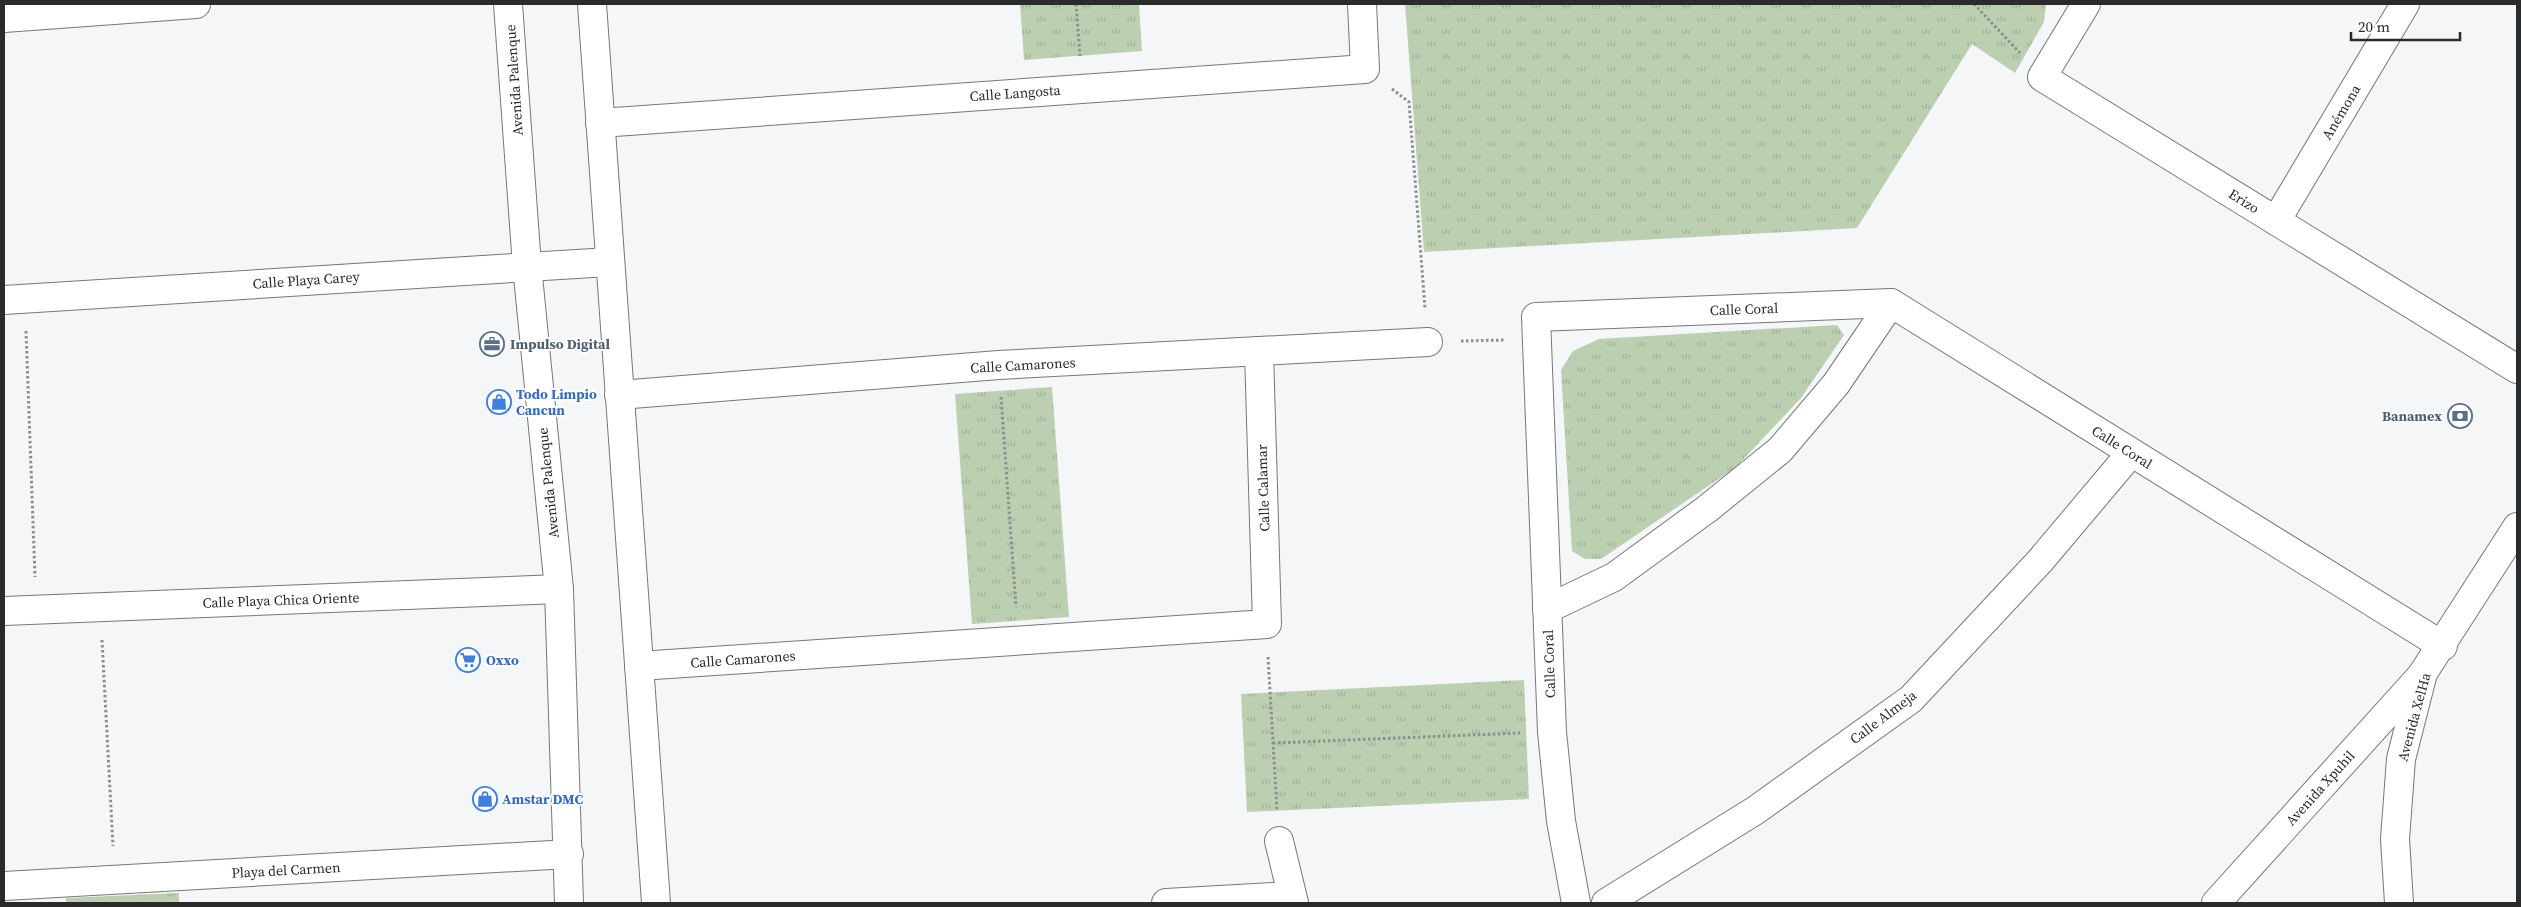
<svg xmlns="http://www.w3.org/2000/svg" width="2521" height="907" viewBox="0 0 2521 907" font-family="'Source Serif 4',serif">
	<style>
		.park { fill: url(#park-tufts) }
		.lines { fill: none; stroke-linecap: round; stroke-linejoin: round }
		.street-casing { stroke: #767778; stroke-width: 30 }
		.secondary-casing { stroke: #767778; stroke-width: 30 }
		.path { stroke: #8e8e8f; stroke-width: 3; stroke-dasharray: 2.5 2.5; stroke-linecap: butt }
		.street { stroke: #fff; stroke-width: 28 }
		.secondary { stroke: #fff; stroke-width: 28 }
		.labels { text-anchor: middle; stroke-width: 4; stroke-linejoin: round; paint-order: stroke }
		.street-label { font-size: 14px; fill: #2b2b2c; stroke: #fff }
		.service-label { font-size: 14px; font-weight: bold; fill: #4e5e75; stroke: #fff; text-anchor: start }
		.shop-label { font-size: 14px; font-weight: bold; fill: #366cbe; stroke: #fff; text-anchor: start }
	</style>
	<defs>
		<pattern id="park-tufts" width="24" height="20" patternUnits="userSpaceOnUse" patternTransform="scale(1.25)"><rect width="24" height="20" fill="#bccfb1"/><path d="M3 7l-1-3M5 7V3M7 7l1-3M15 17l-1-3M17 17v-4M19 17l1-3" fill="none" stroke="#a2b298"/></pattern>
	</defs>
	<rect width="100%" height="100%" fill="#f5f6f7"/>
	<g class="park">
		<path d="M1020 4H1139L1142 51 1024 60Z"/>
		<path d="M1405 4H2046L2044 22 2015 73 1972 44 1857 228 1424 252Z"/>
		<path d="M1837 325 1844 335 1801 398 1736 467 1601 559H1585L1572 551 1561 370 1573 351 1599 339Z"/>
		<path d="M1052 387 1069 617 972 624 955 394Z"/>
		<path d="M1524 680 1529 799 1247 812 1241 694Z"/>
		<path d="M179 893V903H66V898Z"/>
	</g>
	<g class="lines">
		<defs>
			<g id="street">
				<path d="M2086 4 2042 77 2517 369"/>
				<path d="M4 18 196 4"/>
				<path d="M600 123 1365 69 1362 4"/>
				<path d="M2276 221 2405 4"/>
				<path d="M4 300 609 262"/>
				<path d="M619 395 999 365 1428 342"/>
				<path d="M1547 609 1614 577 1707 509 1780 450 1836 384 1891 303"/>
				<path d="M4 611 559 589"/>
				<path d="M639 666 1267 624 1259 351"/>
				<path d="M1279 841 1294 903"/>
				<path d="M4 886 569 854"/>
				<path d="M1166 903 1292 896"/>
				<path d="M1576 903 1561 821 1552 732 1536 317 1891 303 2443 646"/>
				<path d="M1606 903 1756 810 1911 699 2040 561 2131 453"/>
			</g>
			<g id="secondary">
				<path d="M508 4 527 266 559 589 569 903"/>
				<path d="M592 4 656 903"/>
				<path d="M2216 903 2421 676"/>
				<path d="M2399 903 2395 839 2401 759 2423 673 2517 527"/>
			</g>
		</defs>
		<use href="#street" class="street-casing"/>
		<use href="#secondary" class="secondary-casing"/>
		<g class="path">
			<path d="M1076 4 1080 56"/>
			<path d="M1974 4 2020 53"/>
			<path d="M1392 89 1409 102 1425 308"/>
			<path d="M26 331 35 577"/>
			<path d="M1461 341 1504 340"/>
			<path d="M1001 397 1016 607"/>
			<path d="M102 640 113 846"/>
			<path d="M1268 657 1277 810"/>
			<path d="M1273 743 1520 733"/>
		</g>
		<use href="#street" class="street"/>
		<use href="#secondary" class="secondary"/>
	</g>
	<defs>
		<symbol id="office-ring" viewBox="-11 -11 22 22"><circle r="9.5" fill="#fff" stroke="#5c6f8a" stroke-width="1.5"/><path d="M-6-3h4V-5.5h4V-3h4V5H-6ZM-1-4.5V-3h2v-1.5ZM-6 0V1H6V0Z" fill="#5c6f8a"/></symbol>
		<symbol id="shop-ring" viewBox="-11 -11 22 22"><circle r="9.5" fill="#fff" stroke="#3f7fe0" stroke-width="1.5"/><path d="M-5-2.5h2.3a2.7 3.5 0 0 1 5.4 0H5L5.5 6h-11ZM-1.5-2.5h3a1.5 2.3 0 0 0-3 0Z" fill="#3f7fe0"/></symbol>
		<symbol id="bank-ring" viewBox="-11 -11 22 22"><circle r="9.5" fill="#fff" stroke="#5c6f8a" stroke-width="1.5"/><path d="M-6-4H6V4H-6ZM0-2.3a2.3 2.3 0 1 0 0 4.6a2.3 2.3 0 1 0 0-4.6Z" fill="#5c6f8a"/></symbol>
		<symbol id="supermarket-ring" viewBox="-11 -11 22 22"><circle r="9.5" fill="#fff" stroke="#3f7fe0" stroke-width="1.5"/><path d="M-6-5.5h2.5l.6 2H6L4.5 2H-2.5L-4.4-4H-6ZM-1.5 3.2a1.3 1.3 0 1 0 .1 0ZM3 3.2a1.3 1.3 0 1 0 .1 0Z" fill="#3f7fe0"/></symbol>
	</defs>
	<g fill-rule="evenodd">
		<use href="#office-ring" x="478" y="330" width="28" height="28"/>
		<use href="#shop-ring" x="485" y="388" width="28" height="28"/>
		<use href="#bank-ring" x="2446" y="402" width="28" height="28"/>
		<use href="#supermarket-ring" x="454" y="646" width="28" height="28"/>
		<use href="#shop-ring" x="471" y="785" width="28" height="28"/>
	</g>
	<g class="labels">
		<g class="street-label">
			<text transform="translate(514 80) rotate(-94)" y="5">Avenida Palenque</text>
			<text transform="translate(1015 93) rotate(-4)" y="5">Calle Langosta</text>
			<text transform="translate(2341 112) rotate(-59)" y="5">Anémona</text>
			<text transform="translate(2244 201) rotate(32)" y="5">Erizo</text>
			<text transform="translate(306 280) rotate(-4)" y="5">Calle Playa Carey</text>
			<text transform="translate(1744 309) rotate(-2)" y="5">Calle Coral</text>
			<text transform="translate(1023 365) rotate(-3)" y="5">Calle Camarones</text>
			<text transform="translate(2122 447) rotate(32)" y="5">Calle Coral</text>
			<text transform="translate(548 483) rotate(-96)" y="5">Avenida Palenque</text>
			<text transform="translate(1263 488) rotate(-92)" y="5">Calle Calamar</text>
			<text transform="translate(281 600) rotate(-2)" y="5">Calle Playa Chica Oriente</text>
			<text transform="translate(743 659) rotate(-4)" y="5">Calle Camarones</text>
			<text transform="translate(1549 664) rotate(-92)" y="5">Calle Coral</text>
			<text transform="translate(1883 717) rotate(-37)" y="5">Calle Almeja</text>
			<text transform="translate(2414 717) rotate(-75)" y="5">Avenida XelHa</text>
			<text transform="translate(2320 788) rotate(-48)" y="5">Avenida Xpuhil</text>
			<text transform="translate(286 870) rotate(-3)" y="5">Playa del Carmen</text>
		</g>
		<g class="service-label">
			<text x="510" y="349">Impulso Digital</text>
			<text x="2442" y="421" text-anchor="end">Banamex</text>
		</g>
		<g class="shop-label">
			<text x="516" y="399">Todo Limpio<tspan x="516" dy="16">Cancun</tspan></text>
			<text x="486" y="665">Oxxo</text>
			<text x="502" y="804">Amstar DMC</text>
		</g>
	</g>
	<rect width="2521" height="907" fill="none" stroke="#2b2b2c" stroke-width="10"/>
	<path d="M2351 32v8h109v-8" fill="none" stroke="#2b2b2c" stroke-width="2.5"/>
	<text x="2358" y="32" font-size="15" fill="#2b2b2c" stroke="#ffffff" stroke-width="4" paint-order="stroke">20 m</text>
</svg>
